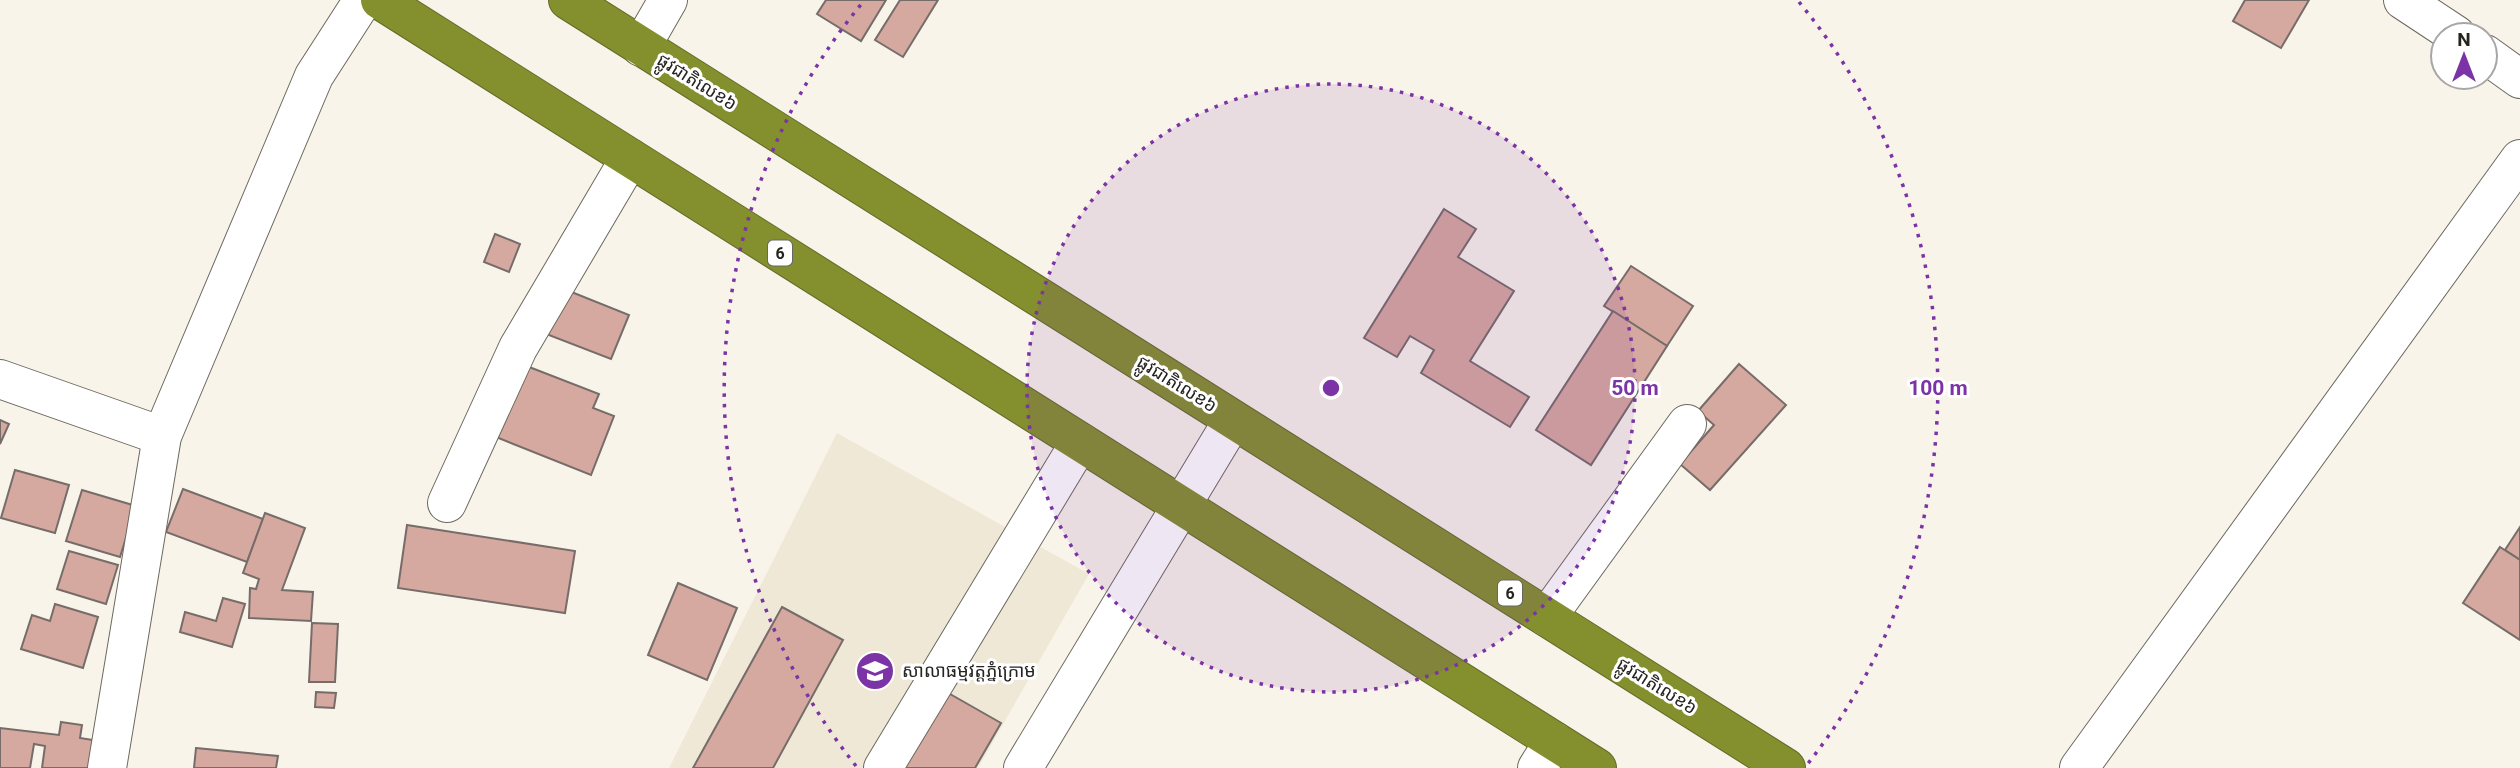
<svg xmlns="http://www.w3.org/2000/svg" width="2520" height="768" viewBox="0 0 2520 768" font-family="Roboto,'Noto Sans Khmer',sans-serif">
	<style>
		.built { fill: #efe8d6 }
		.building { fill: #d5a99f; stroke: #766c69; stroke-width: 2 }
		.lines { fill: none; stroke-linecap: round; stroke-linejoin: round }
		.minor-casing { stroke: #6d6960; stroke-width: 40 }
		.highway-casing { stroke: #626a29; stroke-width: 40 }
		.minor { stroke: #fff; stroke-width: 38 }
		.highway { stroke: #83902d; stroke-width: 38 }
		.ring { fill: none; stroke: #7b33a5; stroke-width: 3.5; stroke-dasharray: 3.5 7 }
		.labels { text-anchor: middle; stroke-width: 6; stroke-linejoin: round; paint-order: stroke }
		.shield { fill: #fff; stroke: #676664; stroke-width: 2 }
		.shield-label { font-size: 16px; font-weight: bold; fill: #262421 }
		.street-label { font-size: 18px; fill: #262421; stroke: #fff }
		.poi-label { font-size: 18px; fill: #262421; stroke: #fff; text-anchor: start }
		.centre { fill: #7b33a5; stroke: #fff; stroke-width: 3.5 }
		.ring-label { font-size: 21px; text-anchor: middle; font-weight: bold; fill: #7b33a5; stroke: #fff; stroke-width: 6; stroke-linejoin: round; paint-order: stroke }
	</style>
	<rect width="100%" height="100%" fill="#f8f4ea"/>
	<path class="built" d="M837 433 1089 574 978 768H669Z"/>
	<g class="building">
		<path d="M826 0H886L861 41 817 14Z"/>
		<path d="M900 0H938L903 57 875 40Z"/>
		<path d="M2245 0H2309L2281 48 2233 21Z"/>
		<path d="M1444 209 1476 229 1458 257 1514 291 1470 361 1529 397 1510 427 1421 373 1434 350 1410 336 1397 357 1364 338Z"/>
		<path d="M495 234 520 244 509 272 484 262Z"/>
		<path d="M1631 266 1693 306 1667 346 1604 306Z"/>
		<path d="M559 287 629 315 611 359 541 332Z"/>
		<path d="M1613 311 1667 346 1591 465 1536 430Z"/>
		<path d="M1739 364 1786 405 1710 490 1680 464 1714 425 1698 411Z"/>
		<path d="M524 365 599 394 593 408 614 416 591 475 496 437Z"/>
		<path d="M0 420 9 424 0 444Z"/>
		<path d="M15 470 69 485 55 533 1 518Z"/>
		<path d="M183 489 263 519 247 562 166 532Z"/>
		<path d="M82 490 136 506 120 557 66 541Z"/>
		<path d="M265 513 305 528 282 590 313 592 311 621 249 618 250 588 256 589 259 579 243 573Z"/>
		<path d="M407 525 575 551 565 613 398 588Z"/>
		<path d="M2520 527V560L2505 550Z"/>
		<path d="M2500 547 2520 560V640L2463 603Z"/>
		<path d="M69 551 118 565 106 604 57 589Z"/>
		<path d="M678 583 737 608 707 680 648 655Z"/>
		<path d="M223 598 245 604 232 647 180 632 185 612 216 621Z"/>
		<path d="M55 604 98 617 83 668 21 649 32 615 50 621Z"/>
		<path d="M782 607 843 640 773 768H693Z"/>
		<path d="M312 623 338 624 335 682H309Z"/>
		<path d="M943 690 1001 723 975 768H897Z"/>
		<path d="M316 692 336 693 334 708 315 707Z"/>
		<path d="M61 722 82 725 80 738 93 740 90 768H42L45 746 34 744 30 768H0V728L59 735Z"/>
		<path d="M196 748 278 756 276 768H194Z"/>
	</g>
	<g class="lines">
		<defs>
			<g id="minor">
				<path d="M2403 0 2456 35"/>
				<path d="M641 47 668 0"/>
				<path d="M2485 54 2520 79"/>
				<path d="M0 379 162 436"/>
				<path d="M447 503 518 348 630 158"/>
				<path d="M1547 617 1687 424"/>
				<path d="M107 768 162 436 314 76 363 0"/>
				<path d="M883 768 1080 442"/>
				<path d="M1023 768 1233 420"/>
				<path d="M1537 768 1554 741"/>
				<path d="M2079 768 2520 159"/>
			</g>
			<g id="highway">
				<path d="M380 0 1597 768"/>
				<path d="M568 0 1786 768"/>
			</g>
		</defs>
		<use href="#minor" class="minor-casing"/>
		<use href="#highway" class="highway-casing"/>
		<use href="#minor" class="minor"/>
		<use href="#highway" class="highway"/>
	</g>
	<circle cx="1331" cy="388" r="304" fill="#7b33a5" fill-opacity=".12"/>
	<g class="ring">
		<circle cx="1331" cy="388" r="304"/>
		<path d="M856 766A607 607 0 0 1 863 2M1799 2A607 607 0 0 1 1806 766"/>
	</g>
	<defs>
		<symbol id="school-disc" viewBox="-11 -11 22 22"><circle r="9.5" fill="#7b33a5" stroke="#fff"/><path d="M0-5L7-2L0 1L-7-2ZM-4 1L0 2.5L4 1V4Q0 6-4 4Z" fill="#fff"/></symbol>
	</defs>
	<g fill-rule="evenodd">
		<use href="#school-disc" x="853" y="649" width="44" height="44"/>
	</g>
	<g class="labels">
		<g class="shield">
			<rect x="768" y="240.5" width="24" height="25" rx="5"/>
			<rect x="1498" y="580.5" width="24" height="25" rx="5"/>
		</g>
		<g class="shield-label">
			<text x="780" y="259">6</text>
			<text x="1510" y="599">6</text>
		</g>
		<g class="street-label">
			<text transform="translate(697 82) rotate(32)" y="6">ផ្លូវជាតិលេខ៦</text>
			<text transform="translate(1177 384) rotate(32)" y="6">ផ្លូវជាតិលេខ៦</text>
			<text transform="translate(1657 686) rotate(32)" y="6">ផ្លូវជាតិលេខ៦</text>
		</g>
		<g class="poi-label">
			<text x="902" y="677">សាលាធម្មវត្តភ្នំក្រោម</text>
		</g>
	</g>
	<circle cx="1331" cy="388" r="10" class="centre"/>
	<g class="ring-label">
		<text x="1635" y="395">50 m</text>
		<text x="1938" y="395">100 m</text>
	</g>
	<g transform="translate(2464 56)"><circle r="33" fill="#ffffff" stroke="#a8a7a6" stroke-width="2"/>
	<path d="M0-5L12 26L0 18L-12 26Z" fill="#7b33a5"/>
	<text y="-10" font-size="19" font-weight="bold" text-anchor="middle" fill="#262421">N</text>
	</g>
</svg>
